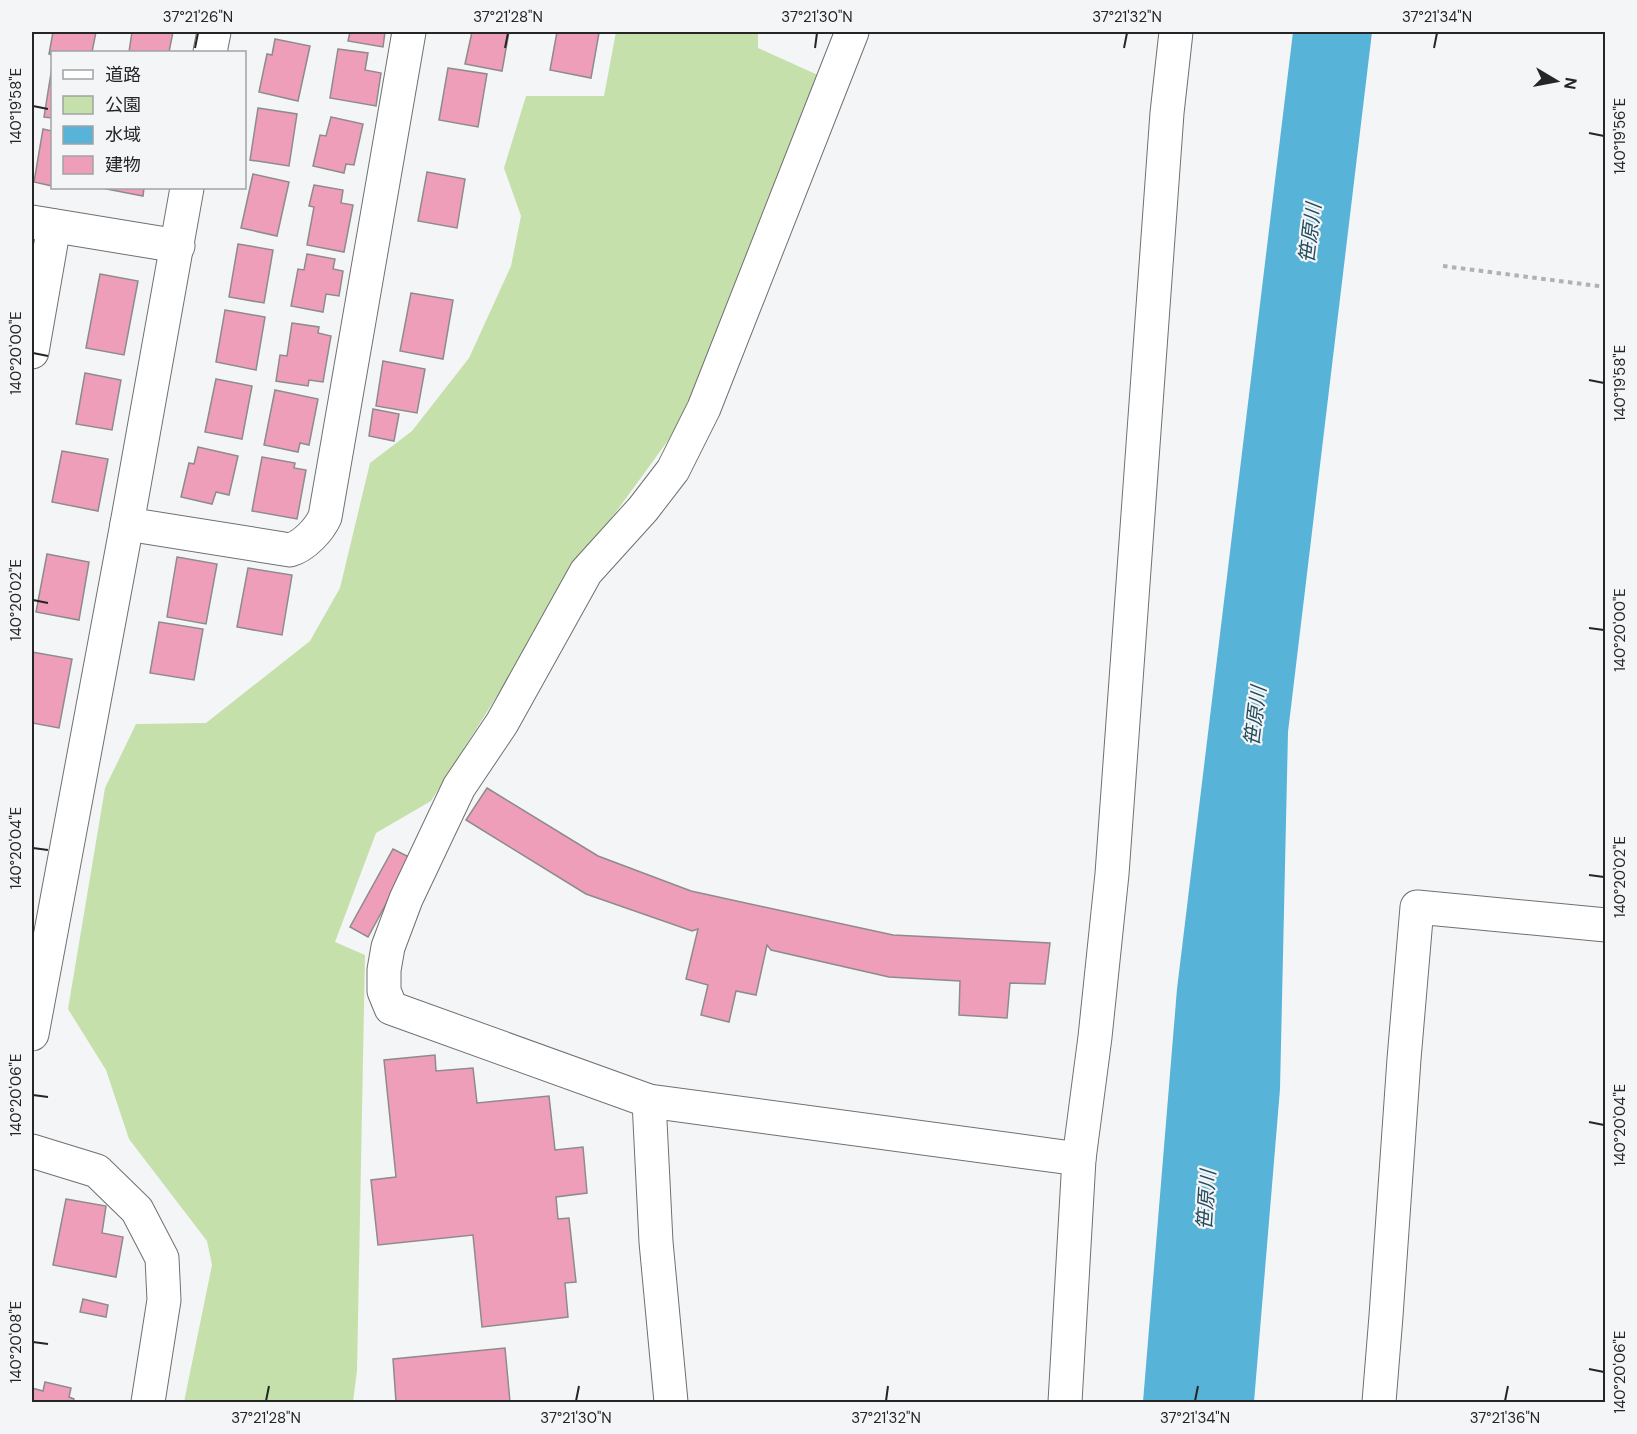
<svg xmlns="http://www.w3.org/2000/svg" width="1637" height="1434" viewBox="0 0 1637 1434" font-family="'DM Sans','Noto Sans JP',sans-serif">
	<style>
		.green { fill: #c6e0ab }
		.water { fill: #57b3d7 }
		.building { fill: #ef9eba; stroke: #8d8b8b; stroke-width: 1.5 }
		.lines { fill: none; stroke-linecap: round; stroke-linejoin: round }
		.minor-casing { stroke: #6f7072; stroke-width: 35 }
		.tertiary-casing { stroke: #6f7072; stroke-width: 35 }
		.path { stroke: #b1b1b3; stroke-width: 4; stroke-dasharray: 4.5 4.5; stroke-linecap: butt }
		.minor { stroke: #fff; stroke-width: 33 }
		.tertiary { stroke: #fff; stroke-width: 33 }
		.ticks { fill: none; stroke: #252526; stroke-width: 2 }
		.labels { text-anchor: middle; stroke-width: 4.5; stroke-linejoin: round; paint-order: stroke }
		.water-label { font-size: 20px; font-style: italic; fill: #254d5d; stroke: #f4f5f7 }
		.neatline { fill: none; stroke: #252526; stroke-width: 2 }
		.ticks-label { font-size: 15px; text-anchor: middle; fill: #252526 }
	</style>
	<rect width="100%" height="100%" fill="#f4f5f7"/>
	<path class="green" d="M616 32H758V48L820 76 683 420 589 549 431 801 376 833 335 942 365 955 357 1371 353 1402H184L212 1265 207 1241 129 1139 106 1070 68 1009 105 788 136 724 206 723 310 641 340 588 370 463 412 431 469 358 511 266 521 216 504 168 526 96H604Z"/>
	<path class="water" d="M1293 32H1372L1288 732 1280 1089 1254 1402H1143L1177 989Z"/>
	<g class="building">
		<path d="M53 32H96L92 52H52V55L49 54Z"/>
		<path d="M132 32H173L169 52H129Z"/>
		<path d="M350 32H385L383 47 348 41Z"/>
		<path d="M472 32H509L502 71 465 64Z"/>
		<path d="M557 32 599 33 591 78 550 70Z"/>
		<path d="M275 39 310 46 298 101 259 92 267 54 272 55Z"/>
		<path d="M338 49 368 53 365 70 381 73 376 106 330 98Z"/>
		<path d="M52 67V118L44 117Z"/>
		<path d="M448 68 487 74 478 127 439 120Z"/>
		<path d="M258 108 297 114 289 166 250 160Z"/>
		<path d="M331 117 363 124 354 165 346 164 344 173 313 166 320 135 326 136Z"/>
		<path d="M43 129 52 131V186L34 182Z"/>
		<path d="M427 172 465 179 457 228 418 221Z"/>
		<path d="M253 174 289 182 277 236 241 228Z"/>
		<path d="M314 185 343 190 341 203 353 205 344 252 307 245 314 207 309 206Z"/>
		<path d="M106 188H144L143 196 106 189Z"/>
		<path d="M238 244 273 250 264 303 229 297Z"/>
		<path d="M307 254 335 259 333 269 343 271 339 296 326 294 323 312 291 306 298 269 304 270Z"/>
		<path d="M100 274 138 281 124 355 86 348Z"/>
		<path d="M411 293 453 300 443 359 400 351Z"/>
		<path d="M225 310 265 317 256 370 216 362Z"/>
		<path d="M292 323 319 327 318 333 331 336 323 382 309 380 308 386 276 381 280 355 287 356Z"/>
		<path d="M383 361 425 369 417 413 376 406Z"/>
		<path d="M85 373 121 380 112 430 76 424Z"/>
		<path d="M216 379 252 386 242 439 205 432Z"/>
		<path d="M275 390 318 399 309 445 300 443 298 452 264 445Z"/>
		<path d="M373 409 399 414 394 441 369 436Z"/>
		<path d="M198 447 238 456 229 495 216 492 212 504 181 497 189 463 194 464Z"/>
		<path d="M62 451 108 459 98 511 52 502Z"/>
		<path d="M262 457 295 463 294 468 306 470 297 519 252 511Z"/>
		<path d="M47 554 89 562 79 620 36 612Z"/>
		<path d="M177 557 217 564 206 624 167 617Z"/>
		<path d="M248 568 292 575 282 635 237 627Z"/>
		<path d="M159 622 203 629 194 680 150 673Z"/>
		<path d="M32 652 72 659 59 728 32 723Z"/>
		<path d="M487 788 598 856 691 891 893 935 1050 943 1045 984 1010 983 1007 1018 959 1015 960 981 889 977 771 950 767 945 756 995 736 991 729 1022 701 1015 708 985 686 979 698 929 692 931 586 894 466 820Z"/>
		<path d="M393 849 411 858 368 937 350 927Z"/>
		<path d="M435 1055 436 1071 473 1068 477 1103 549 1096 555 1150 583 1147 587 1193 556 1197 558 1219 569 1218 576 1282 565 1283 568 1317 482 1327 473 1235 378 1245 371 1180 396 1177 384 1060Z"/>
		<path d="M66 1199 106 1206 102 1233 123 1237 116 1277 53 1265Z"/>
		<path d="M83 1299 108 1305 106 1317 80 1312Z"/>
		<path d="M505 1348 510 1402H396L393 1359Z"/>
		<path d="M45 1382 71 1388 69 1397 74 1399 73 1402H32V1388L43 1391Z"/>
	</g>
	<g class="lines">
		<defs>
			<g id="minor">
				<path d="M852 32 704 408 673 470 643 509 586 572 502 723 459 787 406 899 388 947 384 970V991L391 1008 649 1101 1079 1159"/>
				<path d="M32 222 178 246"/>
				<path d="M32 352 54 226"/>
				<path d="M127 524 290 550C304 546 319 530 325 517L409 32"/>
				<path d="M649 1101 656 1242 671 1402"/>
				<path d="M1065 1402 1079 1159 1095 1037 1112 874 1167 113 1176 32"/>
				<path d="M1379 1402 1386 1316 1404 1059 1417 907 1606 925"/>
			</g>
			<g id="tertiary">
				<path d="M210 52 214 32"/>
				<path d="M32 1034 127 524 187 188"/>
				<path d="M32 1151 97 1171 137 1210 162 1258 164 1300 148 1402"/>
			</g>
		</defs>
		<use href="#minor" class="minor-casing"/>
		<use href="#tertiary" class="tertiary-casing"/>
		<path class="path" d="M1443 266 1606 287"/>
		<use href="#minor" class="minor"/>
		<use href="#tertiary" class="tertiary"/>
	</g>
	<path class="ticks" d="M195 48 198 33M505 48 508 33M815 48 817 33M1124 48 1127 33M1434 48 1437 33M33 106 48 109M1589 133 1604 136M33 353 48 356M1589 380 1604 383M33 600 48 603M1589 628 1604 630M33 848 48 850M1589 875 1604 877M33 1095 48 1097M1589 1122 1604 1125M33 1342 48 1344M1589 1369 1604 1372M266 1401 269 1386M576 1401 579 1386M886 1401 888 1386M1195 1401 1198 1386M1505 1401 1508 1386"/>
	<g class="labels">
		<g class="water-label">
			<text transform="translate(1310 233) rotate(-83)" y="7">笹原川</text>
			<text transform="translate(1255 716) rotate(-83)" y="7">笹原川</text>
			<text transform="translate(1206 1200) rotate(-86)" y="7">笹原川</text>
		</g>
	</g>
	<rect width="1637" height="1434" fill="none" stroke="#f4f5f7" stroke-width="66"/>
	<rect x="51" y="51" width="195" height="138" fill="#f4f5f7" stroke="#a1a2a3" stroke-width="1.5"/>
	<rect x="63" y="70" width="30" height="9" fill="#ffffff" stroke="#a1a2a3" stroke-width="1.5"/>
	<text x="105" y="81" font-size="18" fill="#252526">道路</text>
	<rect x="63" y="96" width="30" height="18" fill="#c6e0ab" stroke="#a1a2a3" stroke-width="1.5"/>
	<text x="105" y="111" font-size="18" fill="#252526">公園</text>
	<rect x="63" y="126" width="30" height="18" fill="#57b3d7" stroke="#a1a2a3" stroke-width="1.5"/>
	<text x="105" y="141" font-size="18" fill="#252526">水域</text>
	<rect x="63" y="156" width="30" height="18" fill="#ef9eba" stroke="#a1a2a3" stroke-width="1.5"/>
	<text x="105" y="171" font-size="18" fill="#252526">建物</text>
	<g transform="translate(1556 81) rotate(100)" stroke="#f4f5f7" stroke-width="4.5" paint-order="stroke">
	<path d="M0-4.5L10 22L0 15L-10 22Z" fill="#252526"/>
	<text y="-9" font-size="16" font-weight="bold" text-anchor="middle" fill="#252526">N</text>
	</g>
	<rect x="33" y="33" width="1571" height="1368" class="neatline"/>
	<g class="ticks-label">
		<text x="198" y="22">37°21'26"N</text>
		<text x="508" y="22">37°21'28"N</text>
		<text x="817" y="22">37°21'30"N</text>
		<text x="1127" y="22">37°21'32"N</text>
		<text x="1437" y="22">37°21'34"N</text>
		<text transform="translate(16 106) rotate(-90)" y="5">140°19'58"E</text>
		<text transform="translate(1620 136) rotate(-90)" y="5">140°19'56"E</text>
		<text transform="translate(16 353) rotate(-90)" y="5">140°20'00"E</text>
		<text transform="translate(1620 383) rotate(-90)" y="5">140°19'58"E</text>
		<text transform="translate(16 600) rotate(-90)" y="5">140°20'02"E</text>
		<text transform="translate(1620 630) rotate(-90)" y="5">140°20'00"E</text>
		<text transform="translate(16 848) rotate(-90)" y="5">140°20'04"E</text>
		<text transform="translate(1620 877) rotate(-90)" y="5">140°20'02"E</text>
		<text transform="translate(16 1095) rotate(-90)" y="5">140°20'06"E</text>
		<text transform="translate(1620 1125) rotate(-90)" y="5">140°20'04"E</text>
		<text transform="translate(16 1342) rotate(-90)" y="5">140°20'08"E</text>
		<text transform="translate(1620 1372) rotate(-90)" y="5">140°20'06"E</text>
		<text x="266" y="1423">37°21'28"N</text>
		<text x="576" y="1423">37°21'30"N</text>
		<text x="886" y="1423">37°21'32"N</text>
		<text x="1195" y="1423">37°21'34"N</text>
		<text x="1505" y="1423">37°21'36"N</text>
	</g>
</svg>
